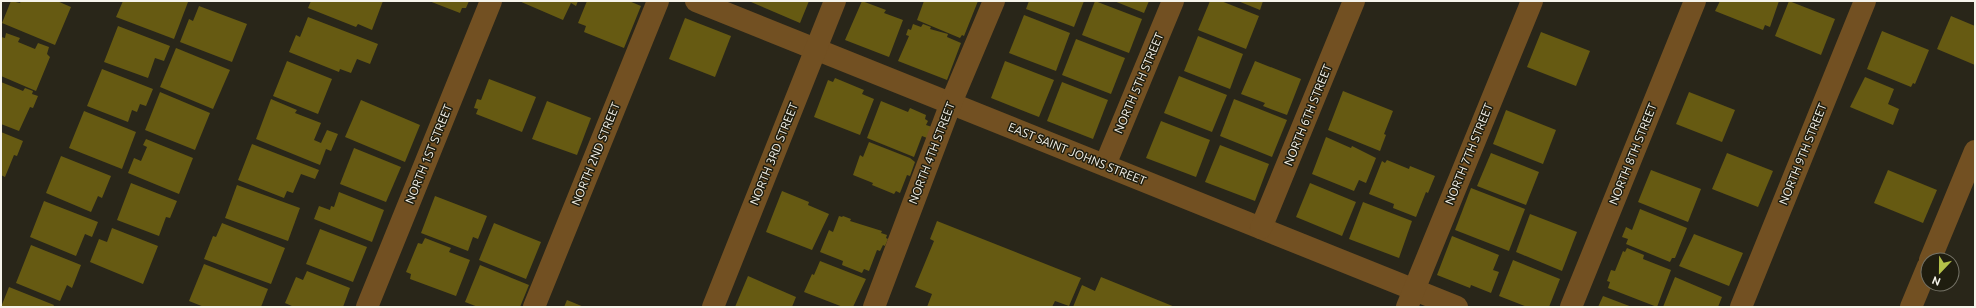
<svg xmlns="http://www.w3.org/2000/svg" width="1976" height="308" viewBox="0 0 1976 308" font-family="Ubuntu,sans-serif">
	<style>
		.building { fill: #665a12 }
		.lines { fill: none; stroke-linecap: round; stroke-linejoin: round }
		.minor { stroke: #725022; stroke-width: 22 }
		.labels { text-anchor: middle; stroke-width: 3; stroke-linejoin: round; paint-order: stroke }
		.street-label { font-size: 12px; fill: #f5f3ea; stroke: #1f1d0f }
	</style>
	<rect width="100%" height="100%" fill="#292619"/>
	<g class="building">
		<path d="M11 1 20 3 21 1H57L71 7 55 45 2 23Z"/>
		<path d="M123 1H184L188 2 174 39 116 17Z"/>
		<path d="M311 1H383L372 30 358 24 356 27 308 8Z"/>
		<path d="M429 1H469L466 8H462L460 13Z"/>
		<path d="M519 1H578L576 6 571 3 563 20Z"/>
		<path d="M587 1H629L641 6 624 48 584 32 586 26 578 23Z"/>
		<path d="M752 1H809L800 23 751 2Z"/>
		<path d="M862 1 886 10 884 13 903 20 889 57 845 40Z"/>
		<path d="M924 1H978L964 36 962 35 960 38 917 20Z"/>
		<path d="M1029 1H1084L1074 27 1026 9Z"/>
		<path d="M1095 1 1142 19 1129 53 1082 35Z"/>
		<path d="M1114 1H1149L1144 13Z"/>
		<path d="M1210 1H1221L1259 16 1246 49 1198 30Z"/>
		<path d="M1238 1H1263L1260 10Z"/>
		<path d="M1720 1H1779L1770 27 1765 25 1763 30 1715 11Z"/>
		<path d="M1789 1 1835 19 1821 55 1775 36Z"/>
		<path d="M199 6 247 24 232 62 180 42 189 19 193 21Z"/>
		<path d="M1024 15 1070 33 1056 71 1009 53Z"/>
		<path d="M1951 16 1975 26V65L1937 49Z"/>
		<path d="M308 17 378 44 370 64 357 59 351 73 340 69 339 72 289 52 296 35 300 37Z"/>
		<path d="M685 18 731 36 715 77 669 59Z"/>
		<path d="M913 24 921 27 923 24 931 27 930 29 948 34 947 37 961 43 947 80 898 61 909 36 906 35 908 29 911 30Z"/>
		<path d="M118 26 170 46 164 61 155 58 148 78 104 62Z"/>
		<path d="M1882 31 1929 50 1915 84 1913 83 1911 87 1867 69Z"/>
		<path d="M1541 32 1590 51 1576 86 1527 67Z"/>
		<path d="M6 33 20 38 18 42 35 49 38 43 49 47 47 54 50 57 36 91 1 76V37L5 38Z"/>
		<path d="M1198 36 1243 54 1230 89 1184 71Z"/>
		<path d="M1076 39 1125 58 1111 94 1062 75Z"/>
		<path d="M176 48 230 70 213 109 160 87Z"/>
		<path d="M287 61 332 79 318 114 273 96Z"/>
		<path d="M1005 61 1054 80 1039 117 991 98Z"/>
		<path d="M1255 61 1301 79 1287 115 1263 106 1265 103 1241 94Z"/>
		<path d="M102 69 153 89 146 106 140 104 137 112 132 110 128 122 87 106Z"/>
		<path d="M1179 76 1227 95 1212 132 1164 113Z"/>
		<path d="M1865 77 1894 89 1888 104 1899 109 1893 125 1850 107Z"/>
		<path d="M835 78 864 90 862 94 874 99 860 135 814 117 828 80 833 82Z"/>
		<path d="M489 79 536 97 522 132 476 114 478 109 474 108 477 99 481 100Z"/>
		<path d="M1 82 23 91 25 88 33 91 32 94 38 96 33 108 30 107 19 131 1 124Z"/>
		<path d="M1062 82 1108 100 1093 139 1047 121Z"/>
		<path d="M1343 91 1393 111 1384 134 1386 135 1380 151 1328 130Z"/>
		<path d="M160 92 210 113 195 150 145 130Z"/>
		<path d="M1689 92 1735 110 1722 142 1676 124Z"/>
		<path d="M271 99 297 110 295 113 321 123 314 140 321 143 327 130 338 134 331 151 326 149 320 165 256 139Z"/>
		<path d="M1234 99 1287 120 1272 157 1220 136Z"/>
		<path d="M361 100 420 125 405 162 345 137Z"/>
		<path d="M547 101 591 118 577 155 532 139Z"/>
		<path d="M881 101 908 112 910 108 926 115 925 119 928 121 926 125 932 127 927 138 922 136 914 157 867 138Z"/>
		<path d="M1506 110 1556 130 1543 164 1493 144Z"/>
		<path d="M84 111 136 132 122 169 69 148Z"/>
		<path d="M1161 121 1210 140 1196 177 1146 158Z"/>
		<path d="M1 132 23 141 17 156 14 155 5 177 1 175Z"/>
		<path d="M1326 137 1351 148 1352 146 1376 158 1366 183 1359 180 1354 191 1312 174Z"/>
		<path d="M146 139 193 158 179 194 128 173 134 158 141 161 147 147 143 145Z"/>
		<path d="M869 142 910 158 915 162 910 176 907 175 900 193 896 191 894 194 872 185 873 183 853 175 860 155 863 157Z"/>
		<path d="M252 144 319 170 315 179 301 174 293 193 287 191 284 198 238 180Z"/>
		<path d="M1220 145 1269 164 1255 201 1205 182Z"/>
		<path d="M354 148 401 167 386 202 340 184Z"/>
		<path d="M1491 153 1539 172 1526 205 1477 186Z"/>
		<path d="M1727 153 1773 171 1758 207 1712 189Z"/>
		<path d="M61 156 111 176 102 198 98 196 91 212 46 193Z"/>
		<path d="M1387 160 1409 169 1410 166 1435 176 1428 193 1426 192 1416 217 1393 208 1394 204 1369 194 1382 161 1385 163Z"/>
		<path d="M1651 170 1701 189 1688 222 1638 202Z"/>
		<path d="M1888 170 1937 190 1923 223 1874 203Z"/>
		<path d="M131 183 177 201 170 218 166 217 159 236 117 220Z"/>
		<path d="M1310 183 1356 202 1342 236 1296 217Z"/>
		<path d="M237 185 300 208 288 241 225 218Z"/>
		<path d="M1471 188 1525 209 1509 251 1455 230Z"/>
		<path d="M782 191 809 202 808 205 829 214 812 250 766 232Z"/>
		<path d="M339 192 384 210 372 242 314 219 319 206 330 210 331 206 334 207Z"/>
		<path d="M435 196 487 216 478 239 473 237 468 251 421 233Z"/>
		<path d="M44 201 98 222 92 237 85 234 76 256 30 237Z"/>
		<path d="M1363 202 1412 221 1399 258 1349 239Z"/>
		<path d="M1640 209 1687 228 1675 258H1672L1670 262 1626 244 1628 239 1622 237 1626 227 1632 230Z"/>
		<path d="M1530 214 1577 232 1562 271 1516 252Z"/>
		<path d="M839 216 842 217 843 216 851 219 850 221 882 231 881 233 887 235 886 238 888 239 885 246 883 245 880 251 877 250 869 271 864 269 862 273 842 265 843 261 820 252 829 230 833 232Z"/>
		<path d="M937 221 1081 278 1069 306 1055 301 1052 307H927L932 294 915 287 934 241 930 239Z"/>
		<path d="M222 223 285 248 271 284 204 259 213 236 216 237Z"/>
		<path d="M494 223 541 242 526 279 479 260Z"/>
		<path d="M112 228 158 246 143 284 90 262 99 239 107 242Z"/>
		<path d="M320 229 367 247 353 282 306 264Z"/>
		<path d="M1694 234 1743 253 1729 286 1679 266Z"/>
		<path d="M1452 236 1499 255 1493 270 1499 272 1491 293 1471 285 1470 288 1437 275Z"/>
		<path d="M425 238 451 248 449 252 470 260 456 296 410 279 411 274 406 272 418 243 422 244Z"/>
		<path d="M31 245 81 265 72 288 67 285 60 301 16 283Z"/>
		<path d="M1627 248 1644 255 1643 259 1671 270 1657 307 1608 288 1610 282 1607 281 1611 270 1615 271 1623 251 1625 252Z"/>
		<path d="M1513 260 1560 279 1549 307H1527L1499 296Z"/>
		<path d="M820 261 866 279 853 307H843L804 292 812 274 814 275Z"/>
		<path d="M204 264 268 289 261 307H204L189 301Z"/>
		<path d="M480 265 529 285 520 307H478L465 302Z"/>
		<path d="M307 271 350 288 343 307H294L285 303 296 277 303 280Z"/>
		<path d="M748 276 796 297 792 307H735Z"/>
		<path d="M1101 277 1175 307H1073L1082 285 1095 291Z"/>
		<path d="M1675 277 1722 297 1718 307H1663Z"/>
		<path d="M9 287 54 305 53 307H1Z"/>
		<path d="M1603 296 1632 307H1598Z"/>
		<path d="M567 300 584 307H564Z"/>
	</g>
	<g class="lines">
		<g class="minor">
			<path d="M696 1 1457 307"/>
			<path d="M1105 165 1173 1"/>
			<path d="M1261 228 1354 1"/>
			<path d="M1930 260 1975 151"/>
			<path d="M367 307 491 1"/>
			<path d="M534 307 658 1"/>
			<path d="M713 307 835 1"/>
			<path d="M874 307 951 103 994 1"/>
			<path d="M1407 307 1532 1"/>
			<path d="M1571 307 1695 1"/>
			<path d="M1741 307 1865 1"/>
			<path d="M1911 307 1928 266"/>
		</g>
	</g>
	<g class="labels">
		<g class="street-label">
			<text transform="translate(1139 83) rotate(-67)" y="4">NORTH 5TH STREET</text>
			<text transform="translate(1308 115) rotate(-68)" y="4">NORTH 6TH STREET</text>
			<text transform="translate(932 153) rotate(-69)" y="4">NORTH 4TH STREET</text>
			<text transform="translate(429 154) rotate(-68)" y="4">NORTH 1ST STREET</text>
			<text transform="translate(596 154) rotate(-68)" y="4">NORTH 2ND STREET</text>
			<text transform="translate(774 154) rotate(-68)" y="4">NORTH 3RD STREET</text>
			<text transform="translate(1077 154) rotate(22)" y="4">EAST SAINT JOHNS STREET</text>
			<text transform="translate(1469 154) rotate(-68)" y="4">NORTH 7TH STREET</text>
			<text transform="translate(1633 154) rotate(-68)" y="4">NORTH 8TH STREET</text>
			<text transform="translate(1803 154) rotate(-68)" y="4">NORTH 9TH STREET</text>
		</g>
	</g>
	<rect width="1976" height="308" fill="none" stroke="#f5f3ea" stroke-width="4"/>
	<g transform="translate(1940 272) rotate(202)"><circle r="19" fill="#1f1d0f" stroke="#757367"/>
	<path d="M0-3L7 15L0 10L-7 15Z" fill="#b5c249"/>
	<text y="-6" font-size="11" font-weight="bold" text-anchor="middle" fill="#f5f3ea">N</text>
	</g>
</svg>
